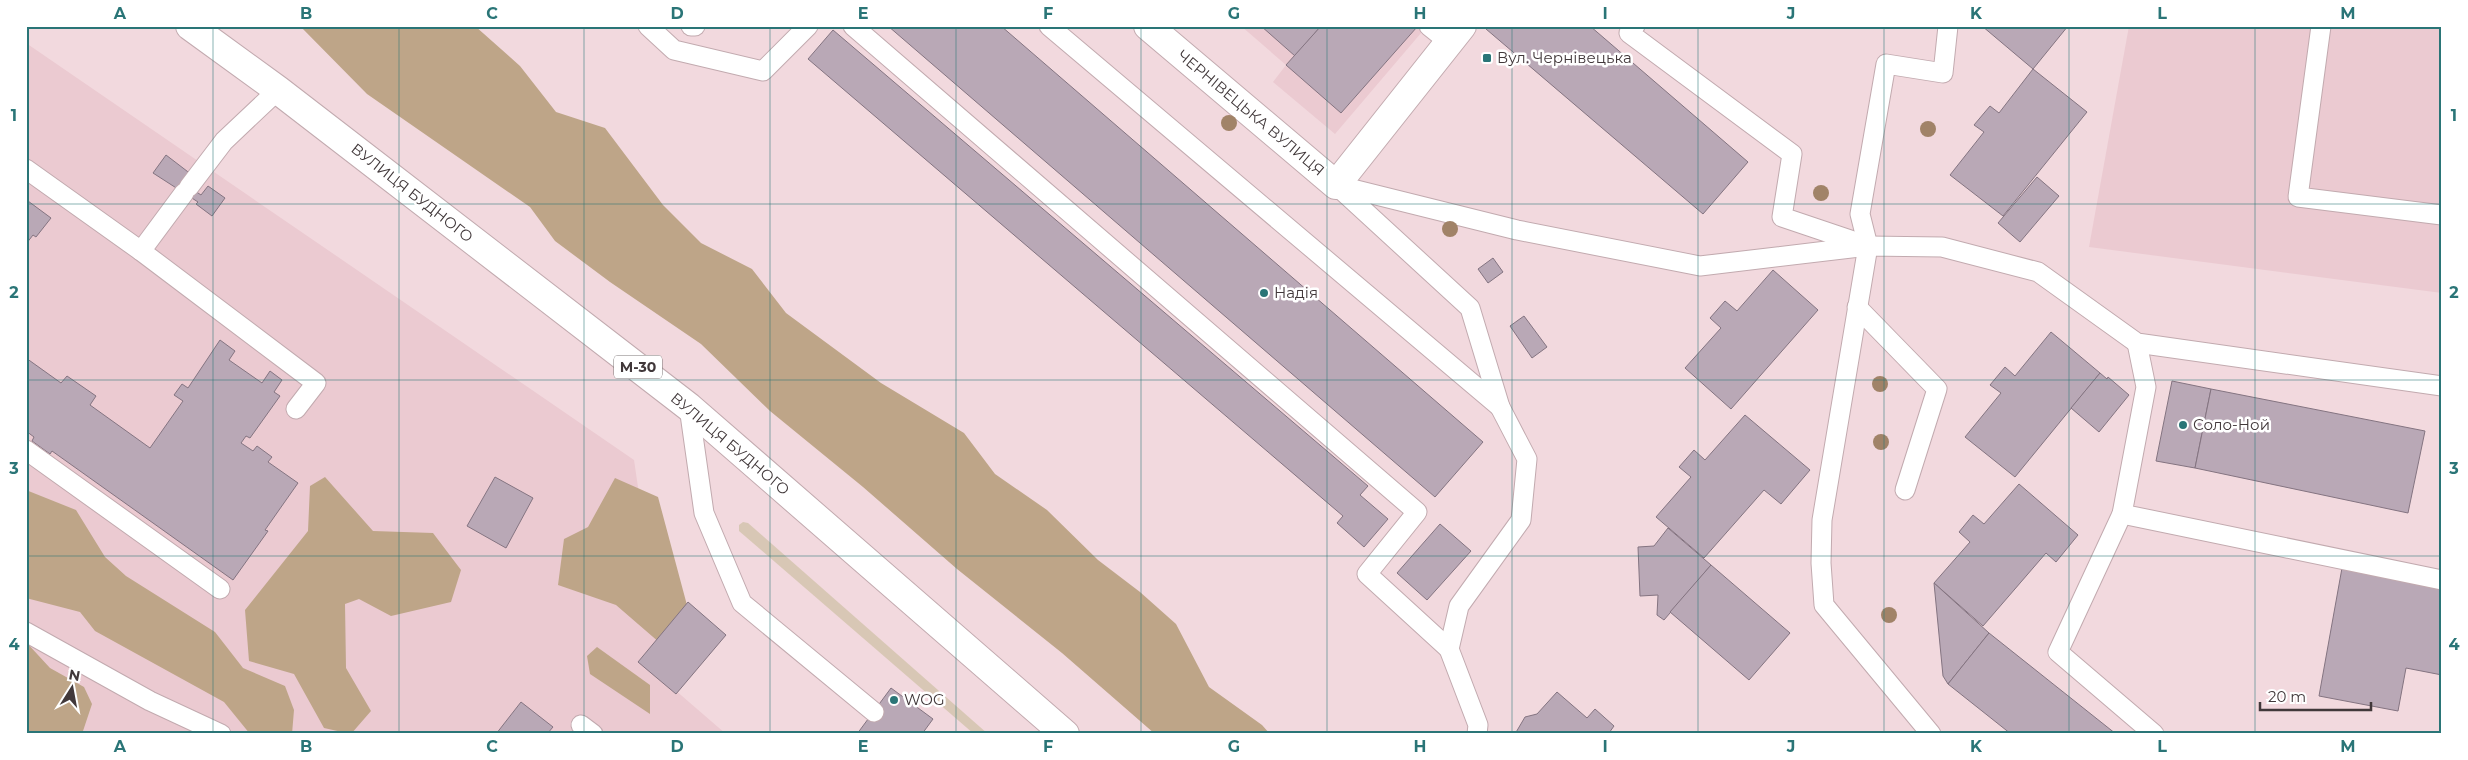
<svg xmlns="http://www.w3.org/2000/svg" width="2468" height="760" viewBox="0 0 2468 760" font-family="Montserrat,sans-serif">
	<style>
		.built { fill: #ebcad1 }
		.green { fill: #d8c7b5 }
		.forest { fill: #bea588 }
		.building { fill: #b9a8b6; stroke: #847481 }
		.lines { fill: none; stroke-linecap: round; stroke-linejoin: round }
		.lane-casing { stroke: #c2aaaf; stroke-width: 21 }
		.street-casing { stroke: #c2aaaf; stroke-width: 30 }
		.highway-casing { stroke: #c2aaaf; stroke-width: 30 }
		.lane { stroke: #fff; stroke-width: 19 }
		.street { stroke: #fff; stroke-width: 28 }
		.highway { stroke: #fff; stroke-width: 28 }
		.tree { fill: #a18368 }
		.grid { fill: none; stroke: #2a7577; stroke-width: 1; stroke-opacity: 0.55 }
		.poi-dot { fill: #2a7577; stroke: #fff; stroke-width: 2 }
		.labels { text-anchor: middle; stroke-width: 5; stroke-linejoin: round; paint-order: stroke }
		.shield { fill: #fff; stroke: #7a7475; stroke-width: 1 }
		.shield-label { font-size: 14px; font-weight: bold; fill: #41383a }
		.poi-label { font-size: 15px; fill: #41383a; stroke: #fff; text-anchor: start }
		.street-label { font-size: 15px; fill: #41383a; stroke: #fff }
		.neatline { fill: none; stroke: #2a7577; stroke-width: 2 }
		.grid-label { font-size: 16px; text-anchor: middle; font-weight: bold; fill: #2a7577 }
	</style>
	<rect width="100%" height="100%" fill="#f2d9de"/>
	<g class="built">
		<path d="M1241 26H1427L1335 134 1273 82 1286 65Z"/>
		<path d="M2129 26H2442V293L2089 247Z"/>
		<path d="M26 43 634 460 667 683 726 734H26Z"/>
	</g>
	<path class="green" d="M743 522 748 523 988 734H974L739 531V525Z"/>
	<g class="forest">
		<path d="M300 26H475L520 66 556 112 605 128 663 205 701 243 752 269 786 313 881 383 964 433 995 474 1047 510 1098 560 1140 592 1176 624 1209 687 1262 725 1270 734H1155L1062 653 957 569 863 487 770 411 701 344 610 282 555 241 530 207 367 94Z"/>
		<path d="M325 477 373 531 433 533 461 570 451 602 391 616 359 599 345 604 346 668 371 711 351 734 324 728 294 674 249 661 245 610 308 531 310 486Z"/>
		<path d="M615 478 658 497 695 635 660 643 616 605 558 585 564 539 588 527Z"/>
		<path d="M26 490 76 510 105 557 126 576 215 632 243 668 285 686 294 710 292 734H250L224 702 95 631 80 612 26 598Z"/>
		<path d="M26 642 50 668 84 687 92 704 82 734H26Z"/>
		<path d="M597 647 650 685V714L590 674 587 656Z"/>
	</g>
	<g class="building">
		<path d="M888 26H1001L1483 442 1435 497Z"/>
		<path d="M1261 26H1321L1295 56Z"/>
		<path d="M1321 26H1416L1417 27 1341 113 1286 65Z"/>
		<path d="M1488 26H1590L1748 162 1703 214 1486 29Z"/>
		<path d="M1982 26H2068L2033 69Z"/>
		<path d="M833 30 1368 486 1360 495 1388 519 1364 547 1337 523 1343 516 808 59Z"/>
		<path d="M2033 69 2087 112 2003 216 1950 175 1984 132 1974 125 1990 106 1999 113Z"/>
		<path d="M166 155 196 178 189 187 201 195 208 186 225 198 212 216 196 204 198 202 153 173Z"/>
		<path d="M2037 177 2059 196 2020 242 1998 223Z"/>
		<path d="M28 201 51 218 36 237 33 235 26 244V204Z"/>
		<path d="M1493 258 1503 272 1488 283 1478 269Z"/>
		<path d="M1773 270 1818 310 1731 409 1685 368 1721 328 1710 318 1725 301 1737 311Z"/>
		<path d="M1524 316 1547 347 1532 358 1510 326Z"/>
		<path d="M2051 332 2100 373 2015 477 1965 437 2001 393 1990 385 2005 367 2015 376Z"/>
		<path d="M220 340 235 351 229 360 262 383 270 371 282 380 274 392 280 396 250 438 246 436 241 443 253 451 257 446 272 457 268 462 298 483 265 530 268 531 233 580 52 451 50 454 32 441 34 437 26 431V358L61 383 67 376 96 396 90 405 150 448 183 401 174 395 182 384 188 388Z"/>
		<path d="M2100 373 2107 379 2108 377 2129 395 2099 432 2071 408Z"/>
		<path d="M2172 381 2211 389 2195 468 2156 461Z"/>
		<path d="M2211 389 2425 431 2408 513 2195 468Z"/>
		<path d="M1745 415 1810 470 1781 504 1764 490 1704 558 1656 517 1691 477 1679 467 1694 450 1705 460Z"/>
		<path d="M495 477 533 498 506 548 467 526Z"/>
		<path d="M2019 484 2078 535 2056 562 2046 553 1983 626 1934 583 1970 542 1959 532 1973 515 1984 524Z"/>
		<path d="M1440 524 1471 551 1427 600 1397 573Z"/>
		<path d="M1668 528 1711 565 1664 620 1657 615 1658 595 1640 596 1638 547 1654 546Z"/>
		<path d="M1711 565 1790 633 1749 680 1670 612Z"/>
		<path d="M2342 568 2442 586V675L2406 668 2398 711 2319 696Z"/>
		<path d="M1934 583 1989 633 1948 684 1943 676Z"/>
		<path d="M688 602 726 635 676 694 638 662Z"/>
		<path d="M1989 633 2116 734H2011L1948 684Z"/>
		<path d="M891 688 933 719 922 734H857Z"/>
		<path d="M1557 692 1587 718 1595 709 1614 726 1609 733 1610 734H1515L1525 717 1537 714Z"/>
		<path d="M521 702 553 727 547 734H496Z"/>
	</g>
	<g class="lines">
		<defs>
			<g id="lane">
				<path d="M648 26 674 50 763 71 808 26"/>
				<path d="M691 26H695"/>
				<path d="M853 26 1417 512 1367 574 1449 649"/>
				<path d="M1049 26 1500 407 1470 308 1336 185 1517 230 1700 266 1868 246 1782 217 1792 154 1629 33 1635 26"/>
				<path d="M1429 26 1449 42"/>
				<path d="M2321 26 2298 197 2442 215"/>
				<path d="M26 169 141 251"/>
				<path d="M189 187 224 141 278 90"/>
				<path d="M184 193 141 251 316 383 296 409"/>
				<path d="M1868 246 1860 214 1886 64 1943 73 1948 26"/>
				<path d="M1857 307 1937 389 1905 490"/>
				<path d="M2137 343 2146 387 2122 514 2442 580"/>
				<path d="M689 407 704 513 742 603 874 712"/>
				<path d="M26 450 220 589"/>
				<path d="M2122 514 2058 652 2154 734"/>
				<path d="M26 632 150 701 221 734"/>
				<path d="M581 725 593 734"/>
				<path d="M1477 734 1478 725 1449 649 1459 606 1521 520 1527 459 1500 407"/>
				<path d="M1931 734 1824 605 1821 563 1822 520 1868 246 1942 247 2038 272 2137 343 2442 386"/>
			</g>
			<path id="street" d="M1148 26 1336 185 1462 26"/>
			<path id="highway" d="M190 26 278 90 689 407 1065 734"/>
		</defs>
		<use href="#lane" class="lane-casing"/>
		<use href="#street" class="street-casing"/>
		<use href="#highway" class="highway-casing"/>
		<use href="#lane" class="lane"/>
		<use href="#street" class="street"/>
		<use href="#highway" class="highway"/>
	</g>
	<g class="tree">
		<circle cx="1229" cy="123" r="8"/>
		<circle cx="1928" cy="129" r="8"/>
		<circle cx="1821" cy="193" r="8"/>
		<circle cx="1450" cy="229" r="8"/>
		<circle cx="1880" cy="384" r="8"/>
		<circle cx="1881" cy="442" r="8"/>
		<circle cx="1889" cy="615" r="8"/>
	</g>
	<path class="grid" d="M213 26V734M399 26V734M584 26V734M770 26V734M956 26V734M1141 26V734M1327 26V734M1512 26V734M1698 26V734M1884 26V734M2069 26V734M2255 26V734M26 204H2442M26 380H2442M26 556H2442"/>
	<g class="poi-dot">
		<rect x="1482" y="53" width="10" height="10" rx="2.5"/>
		<circle cx="1264" cy="293" r="5"/>
		<circle cx="2183" cy="425" r="5"/>
		<circle cx="894" cy="700" r="5"/>
	</g>
	<g class="labels">
		<rect class="shield" x="614" y="355.5" width="48" height="23" rx="4"/>
		<g class="shield-label">
			<text x="638" y="372">М-30</text>
		</g>
		<g class="poi-label">
			<text x="1497" y="63">Вул. Чернівецька</text>
			<text x="1274" y="298">Надія</text>
			<text x="2193" y="430">Соло-Ной</text>
			<text x="904" y="705">WOG</text>
		</g>
		<g class="street-label">
			<text transform="translate(1251 113) rotate(40)" y="5">ЧЕРНІВЕЦЬКА ВУЛИЦЯ</text>
			<text transform="translate(412 193) rotate(38)" y="5">ВУЛИЦЯ БУДНОГО</text>
			<text transform="translate(730 444) rotate(40)" y="5">ВУЛИЦЯ БУДНОГО</text>
		</g>
	</g>
	<rect width="2468" height="760" fill="none" stroke="#ffffff" stroke-width="55"/>
	<g transform="translate(72 688) rotate(11)" stroke="#ffffff" stroke-width="4" paint-order="stroke">
	<path d="M0-4L9 19L0 12L-9 19Z" fill="#41383a"/>
	<text y="-8" font-size="14" font-weight="bold" text-anchor="middle" fill="#41383a">N</text>
	</g>
	<path d="M2260 702v8h111v-8" fill="none" stroke="#41383a" stroke-width="2.5"/>
	<text x="2268" y="702" font-size="15" fill="#41383a" stroke="#ffffff" stroke-width="4" paint-order="stroke">20 m</text>
	<rect x="28" y="28" width="2412" height="704" class="neatline"/>
	<g class="grid-label">
		<text x="120" y="19">A</text>
		<text x="306" y="19">B</text>
		<text x="492" y="19">C</text>
		<text x="677" y="19">D</text>
		<text x="863" y="19">E</text>
		<text x="1048" y="19">F</text>
		<text x="1234" y="19">G</text>
		<text x="1420" y="19">H</text>
		<text x="1605" y="19">I</text>
		<text x="1791" y="19">J</text>
		<text x="1976" y="19">K</text>
		<text x="2162" y="19">L</text>
		<text x="2348" y="19">M</text>
		<text x="14" y="121">1</text>
		<text x="2454" y="121">1</text>
		<text x="14" y="298">2</text>
		<text x="2454" y="298">2</text>
		<text x="14" y="474">3</text>
		<text x="2454" y="474">3</text>
		<text x="14" y="650">4</text>
		<text x="2454" y="650">4</text>
		<text x="120" y="752">A</text>
		<text x="306" y="752">B</text>
		<text x="492" y="752">C</text>
		<text x="677" y="752">D</text>
		<text x="863" y="752">E</text>
		<text x="1048" y="752">F</text>
		<text x="1234" y="752">G</text>
		<text x="1420" y="752">H</text>
		<text x="1605" y="752">I</text>
		<text x="1791" y="752">J</text>
		<text x="1976" y="752">K</text>
		<text x="2162" y="752">L</text>
		<text x="2348" y="752">M</text>
	</g>
</svg>
